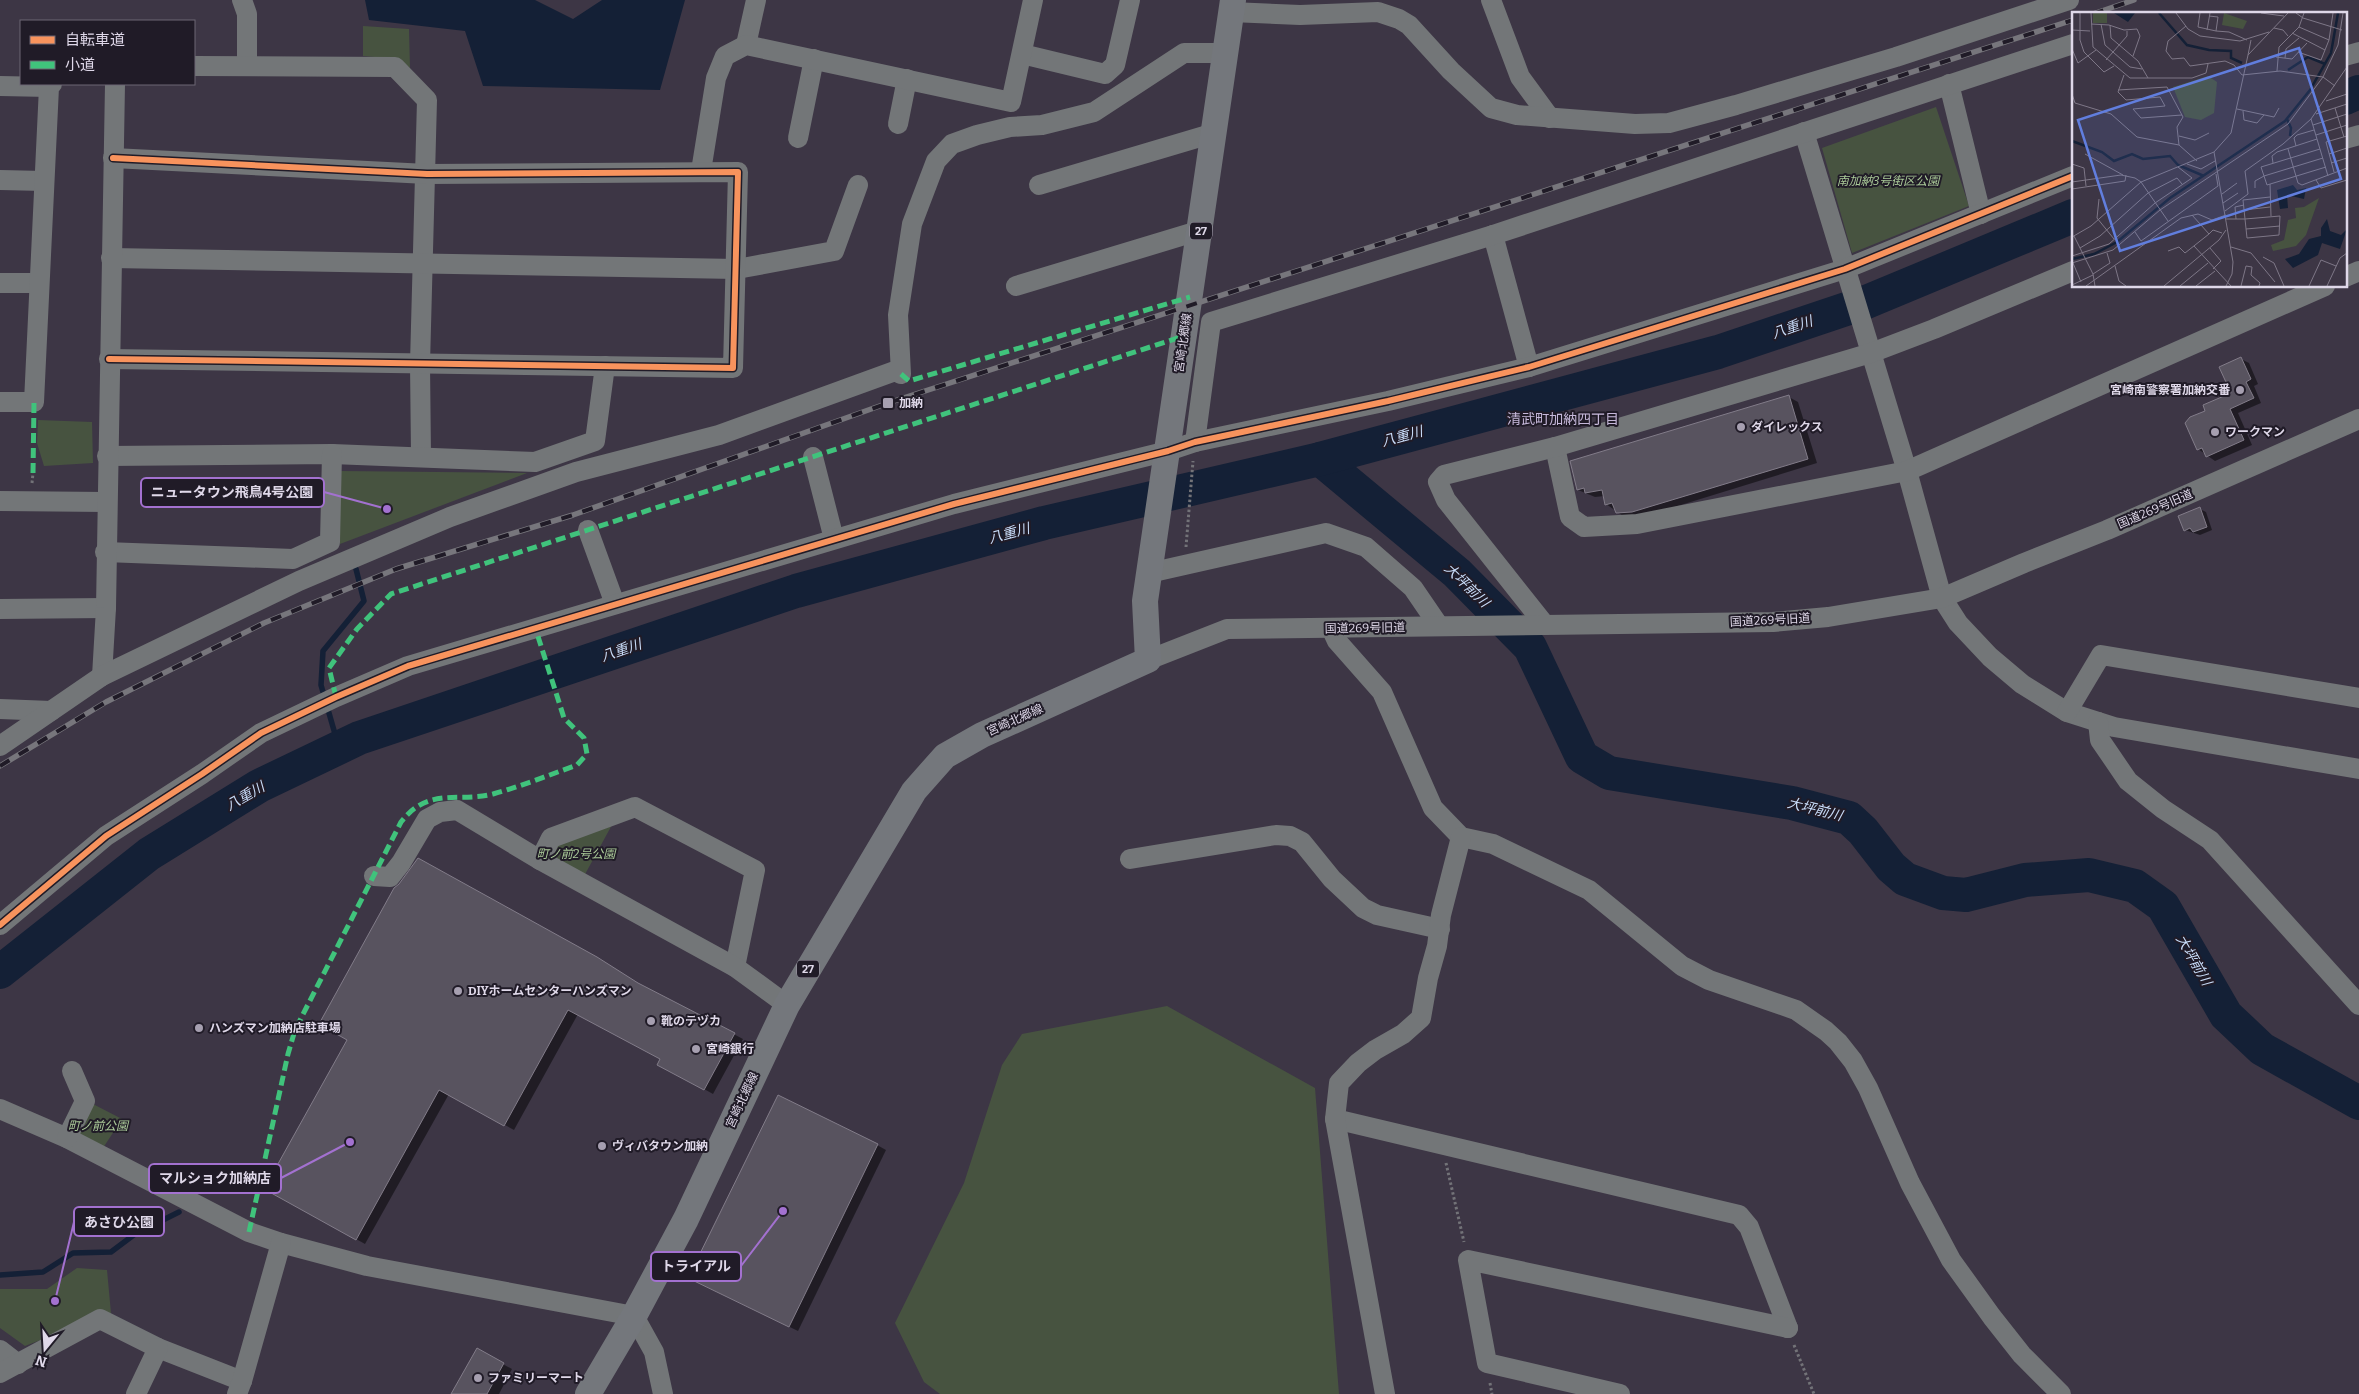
<svg xmlns="http://www.w3.org/2000/svg" width="2359" height="1394" viewBox="0 0 2359 1394" font-family="Bitter,'Noto Sans JP',serif">
	<style>
		.green { fill: #475340 }
		.water { fill: #142036 }
		.shadow { fill: #0007 }
		.lines { fill: none; stroke-linecap: round; stroke-linejoin: round }
		.stream { stroke: #142036; stroke-width: 5.5 }
		.river { stroke: #142036; stroke-width: 34 }
		.building { fill: #58535f; stroke: #827c89 }
		.path { stroke: #737378; stroke-width: 3; stroke-dasharray: 2.5 2.5; stroke-linecap: butt }
		.minor { stroke: #737678; stroke-width: 20 }
		.major { stroke: #74777c; stroke-width: 26 }
		.rail-casing { stroke: #77767c; stroke-width: 5.5 }
		.rail { stroke: #201b27; stroke-width: 4; stroke-dasharray: 11; stroke-linecap: butt }
		.quiet { stroke: #40c37c; stroke-width: 5; stroke-dasharray: 10 5; stroke-linecap: butt }
		.cycleway-casing { stroke: #201b27; stroke-width: 9 }
		.cycleway { stroke: #f8935d; stroke-width: 6 }
		.poi-dot { fill: #a69fb0; stroke: #201b27; stroke-width: 2 }
		.labels { text-anchor: middle; stroke-width: 4; stroke-linejoin: round; paint-order: stroke }
		.shield { fill: #201b27; stroke: #a69faf; stroke-width: 1 }
		.shield-label { font-size: 11px; font-weight: bold; fill: #dfd8e9 }
		.park-label { font-size: 12px; font-style: italic; fill: #abcb99; stroke: #201b27 }
		.street-label { font-size: 12px; fill: #dfd8e9; stroke: #201b27 }
		.poi-label { font-size: 12px; font-weight: bold; fill: #dfd8e9; stroke: #201b27; text-anchor: start }
		.water-label { font-size: 14px; font-style: italic; fill: #c9ddfa; stroke: #201b27 }
		.neighbourhood-label { font-size: 14px; fill: #c6b8da; stroke: #201b27 }
		.inset-river { fill: none; stroke: #142036; stroke-width: 2.5 }
		.inset-road { fill: none; stroke: #7e7787; stroke-width: 1 }
		.view { fill: #617ede; fill-opacity: 0.15; stroke: #617ede; stroke-width: 2.5 }
		.inset-edge { fill: none; stroke: #dfd8e9; stroke-width: 2.5 }
		.leader { fill: none; stroke: #a371d0; stroke-width: 2 }
		.callout-dot { fill: #a371d0; stroke: #201b27; stroke-width: 2 }
		.callout { fill: #201b27; stroke: #a371d0; stroke-width: 2 }
		.callout-label { font-size: 14px; text-anchor: middle; font-weight: bold; fill: #dfd8e9 }
	</style>
	<rect width="100%" height="100%" fill="#3d3645"/>
	<g class="green">
		<path d="M363 26 409 29 410 68 398 59 363 56Z"/>
		<path d="M1936 107 1969 206 1852 253 1822 148Z"/>
		<path d="M38 420 92 422 93 463 44 466 37 443Z"/>
		<path d="M340 471 527 473 340 544Z"/>
		<path d="M613 823 583 878 555 862 553 851 559 844Z"/>
		<path d="M1167 1006 1315 1088 1339 1394H940L924 1382 895 1323 964 1183 1002 1065 1022 1034Z"/>
		<path d="M91 1103 122 1119 103 1148 76 1132Z"/>
		<path d="M77 1268 107 1270 111 1313 25 1346 0 1328V1289H47Z"/>
	</g>
	<path class="water" d="M365 0H535L573 19 602 0H685L660 90 483 86 465 31 369 20Z"/>
	<g class="shadow">
		<path d="M2241 359 2249 363 2258 384 2254 386 2261 403 2238 413 2252 445 2215 461 2198 449 2206 411 2232 393Z"/>
		<path d="M1789 397 1798 402 1817 463 1642 517 1626 518 1606 504 1605 496 1595 497 1578 490Z"/>
		<path d="M2200 509 2206 512 2212 530 2200 535 2185 530Z"/>
		<path d="M642 986 743 1039 713 1094 659 1064 662 1059 578 1014 514 1130 449 1094 365 1244 266 1189 349 1039Z"/>
		<path d="M877 1145 886 1150 798 1331 699 1283Z"/>
		<path d="M477 1350 512 1369 499 1394H456Z"/>
	</g>
	<g class="lines">
		<g class="stream">
			<path d="M339 748 321 685 323 651 364 601 356 569"/>
			<path d="M0 1275 43 1272 73 1253 111 1252 135 1234 179 1212"/>
		</g>
		<g class="river">
			<path d="M2345 98 2359 92"/>
			<path d="M1320 459 1457 573 1530 647 1582 757 1609 773 1792 803 1849 818 1863 831 1891 867 1905 879 1943 893 1966 895 2025 880 2089 875 2135 886 2163 906 2226 1015 2262 1049 2359 1103"/>
			<path d="M0 972 149 854 259 786 359 738 796 591 1044 523 1320 459 1718 352 1864 303 2073 216"/>
		</g>
	</g>
	<g class="building">
		<path d="M2241 357 2251 379 2246 382 2254 398 2230 409 2244 440 2206 457 2202 448 2197 450 2185 423 2190 417 2205 411 2203 405 2231 393 2219 367Z"/>
		<path d="M1789 395 1808 459 1632 512 1616 513 1612 503 1605 505 1602 490 1585 493 1584 488 1577 490 1570 461Z"/>
		<path d="M2200 507 2207 527 2193 532 2190 528 2184 531 2178 516Z"/>
		<path d="M418 858 597 957 638 983 735 1033 704 1090 657 1065 660 1059 568 1010 504 1126 439 1090 356 1240 264 1189 347 1040 319 1024 394 888 399 884Z"/>
		<path d="M778 1095 878 1144 789 1327 688 1278Z"/>
		<path d="M477 1348 504 1363 487 1394H451Z"/>
	</g>
	<g class="lines">
		<g class="path">
			<path d="M32 483 33 473"/>
			<path d="M1186 547 1193 461"/>
			<path d="M1446 1163 1464 1242"/>
			<path d="M1794 1345 1814 1394"/>
			<path d="M1490 1383 1492 1394"/>
		</g>
		<g class="minor">
			<path d="M242 0 247 14V66"/>
			<path d="M1491 0 1520 77 1550 118"/>
			<path d="M1231 12 1300 15 1378 12 1399 19 1409 25 1451 71 1491 108 1517 115 1635 124 1669 123 1736 105 1896 57 2069 0"/>
			<path d="M746 45 756 0"/>
			<path d="M1022 54 1105 74 1115 65 1130 0"/>
			<path d="M2345 56 2359 52"/>
			<path d="M194 66 395 67 427 100 420 364 421 456"/>
			<path d="M1949 84 1981 214"/>
			<path d="M0 86 49 87"/>
			<path d="M898 124 907 79"/>
			<path d="M1804 132 1907 471 1942 598 1958 623 1990 657 2022 684 2067 712 2114 727 2359 769"/>
			<path d="M798 138 814 59"/>
			<path d="M2345 139 2359 135"/>
			<path d="M701 171 716 78 725 56 746 45 1011 102 1033 0"/>
			<path d="M0 180 44 181"/>
			<path d="M1039 185 1214 133"/>
			<path d="M1493 235 1529 367"/>
			<path d="M111 258 737 269 834 251 858 185"/>
			<path d="M2345 277 2359 271"/>
			<path d="M0 283H39"/>
			<path d="M1016 286 1201 230"/>
			<path d="M109 359 733 368 738 172 427 174 113 158"/>
			<path d="M0 402H34L49 87 52 84"/>
			<path d="M1195 442 1211 322 1493 235 2073 44"/>
			<path d="M1555 447 1570 517 1584 527 1637 524 1907 471 2325 286"/>
			<path d="M107 456 332 454 535 462 595 441 605 366"/>
			<path d="M813 457 834 539"/>
			<path d="M0 501 106 502"/>
			<path d="M588 530 615 604"/>
			<path d="M105 552 293 559 330 542 332 454"/>
			<path d="M1149 573 1326 533 1366 547 1413 588 1439 626"/>
			<path d="M0 609 106 608"/>
			<path d="M1545 625 1446 500 1438 482 1444 475 1555 447 1871 353 1934 329 2073 271"/>
			<path d="M1331 628 1337 641 1382 692 1433 808 1461 837 1493 844 1589 890 1682 966 1709 980 1796 1010 1826 1031 1838 1042 1853 1061 1868 1088 1910 1183 1951 1260 1992 1317 2022 1355 2061 1394"/>
			<path d="M1148 660 1227 629 1773 622 1828 617 1942 598 2024 563 2107 530 2359 419"/>
			<path d="M102 676 106 608 115 84"/>
			<path d="M0 709 51 711"/>
			<path d="M2067 712 2101 655 2359 698"/>
			<path d="M2098 722 2100 740 2128 781 2163 809 2210 840 2359 1005"/>
			<path d="M0 746 102 676 299 581 450 517 576 472 719 435 895 371 901 374 898 315 912 224 936 161 952 144 977 135 1010 127 1042 125 1094 112 1184 53H1224"/>
			<path d="M1130 859 1276 835 1290 836 1302 842 1332 879 1363 908 1377 915 1440 929"/>
			<path d="M540 860 551 838 635 807 755 870 735 967"/>
			<path d="M374 876 390 877 401 863 427 819 440 812 457 810 540 860 735 967 787 1005"/>
			<path d="M0 925 106 836 202 774 261 733 336 697 408 666 954 504 1168 451 1195 442 1388 401 1529 367 1845 269 2073 176"/>
			<path d="M0 1109 67 1138 249 1232 281 1243 367 1266 634 1316 654 1352 663 1394"/>
			<path d="M1335 1119 1739 1215 1749 1227 1788 1328"/>
			<path d="M67 1138 85 1101 72 1071"/>
			<path d="M0 1350 18 1364"/>
			<path d="M0 1373 100 1319 158 1348 242 1381"/>
			<path d="M136 1394 158 1348"/>
			<path d="M237 1394 242 1381 281 1243"/>
			<path d="M1385 1394 1335 1119 1339 1083 1358 1063 1375 1050 1403 1034 1421 1018 1428 978 1437 946 1441 915 1461 837"/>
			<path d="M1620 1394 1487 1363 1468 1260 1788 1328"/>
		</g>
		<path class="major" d="M588 1394 634 1316 686 1219 787 1005 914 791 945 756 982 735 1148 660 1145 601 1233 0"/>
		<defs>
			<g id="rail">
				<path d="M2093 14 2134 0"/>
				<path d="M0 766 106 702 264 623 396 569 573 515 888 403 2073 20"/>
			</g>
		</defs>
		<use href="#rail" class="rail-casing"/>
		<use href="#rail" class="rail"/>
		<g class="quiet">
			<path d="M901 374 909 381 1190 297"/>
			<path d="M33 473 34 402"/>
			<path d="M336 697 329 668 357 629 391 594 1184 336"/>
			<path d="M249 1232 288 1054 295 1030 401 822C429 786 458 803 493 794 522 786 549 775 577 765L587 754 584 738 564 718 535 627"/>
		</g>
		<defs>
			<g id="cycleway">
				<path d="M109 359 733 368 738 172 427 174 113 158"/>
				<path d="M0 925 106 836 202 774 261 733 336 697 408 666 954 504 1168 451 1195 442 1388 401 1529 367 1845 269 2073 176"/>
			</g>
		</defs>
		<use href="#cycleway" class="cycleway-casing"/>
		<use href="#cycleway" class="cycleway"/>
	</g>
	<g class="poi-dot">
		<circle cx="2240" cy="390" r="5"/>
		<rect x="882" y="397" width="12" height="12" rx="2.5"/>
		<circle cx="1741" cy="427" r="5"/>
		<circle cx="2215" cy="432" r="5"/>
		<circle cx="458" cy="991" r="5"/>
		<circle cx="651" cy="1021" r="5"/>
		<circle cx="199" cy="1028" r="5"/>
		<circle cx="696" cy="1049" r="5"/>
		<circle cx="602" cy="1146" r="5"/>
		<circle cx="478" cy="1378" r="5"/>
	</g>
	<g class="labels">
		<g class="shield">
			<rect x="1190" y="222.5" width="22" height="17" rx="4"/>
			<rect x="797" y="960.5" width="22" height="17" rx="4"/>
		</g>
		<g class="shield-label">
			<text x="1201" y="235">27</text>
			<text x="808" y="973">27</text>
		</g>
		<g class="park-label">
			<text x="1888" y="185">南加納3号街区公園</text>
			<text x="576" y="858">町ノ前2号公園</text>
			<text x="98" y="1130">町ノ前公園</text>
		</g>
		<g class="street-label">
			<text transform="translate(1183 343) rotate(-82)" y="4">宮崎北郷線</text>
			<text transform="translate(2155 509) rotate(-23)" y="4">国道269号旧道</text>
			<text transform="translate(1770 620) rotate(-3)" y="4">国道269号旧道</text>
			<text transform="translate(1365 628) rotate(-1)" y="4">国道269号旧道</text>
			<text transform="translate(1015 720) rotate(-24)" y="4">宮崎北郷線</text>
			<text transform="translate(742 1100) rotate(-65)" y="4">宮崎北郷線</text>
		</g>
		<g class="poi-label">
			<text x="2230" y="394" text-anchor="end">宮崎南警察署加納交番</text>
			<text x="899" y="407">加納</text>
			<text x="1751" y="431">ダイレックス</text>
			<text x="2225" y="436">ワークマン</text>
			<text x="468" y="995">DIYホームセンターハンズマン</text>
			<text x="661" y="1025">靴のテヅカ</text>
			<text x="209" y="1032">ハンズマン加納店駐車場</text>
			<text x="706" y="1053">宮崎銀行</text>
			<text x="612" y="1150">ヴィバタウン加納</text>
			<text x="488" y="1382">ファミリーマート</text>
		</g>
		<g class="water-label">
			<text transform="translate(1792 327) rotate(-19)" y="5">八重川</text>
			<text transform="translate(1402 436) rotate(-15)" y="5">八重川</text>
			<text transform="translate(1009 533) rotate(-15)" y="5">八重川</text>
			<text transform="translate(1467 585) rotate(44)" y="5">大坪前川</text>
			<text transform="translate(621 650) rotate(-19)" y="5">八重川</text>
			<text transform="translate(245 796) rotate(-30)" y="5">八重川</text>
			<text transform="translate(1815 809) rotate(14)" y="5">大坪前川</text>
			<text transform="translate(2194 960) rotate(60)" y="5">大坪前川</text>
		</g>
		<g class="neighbourhood-label">
			<text x="1563" y="424">清武町加納四丁目</text>
		</g>
	</g>
	<g transform="translate(2072 12)">
		<rect width="275" height="275" fill="#3d3645"/>
		<path d="M21 1H35V11H21ZM152 1 175 9 171 17 150 13ZM136 64 145 70 142 101 129 108 113 105 101 75ZM247 186 234 223 224 234 201 239 199 233 212 228 216 208 224 206 223 196 232 195Z" fill="#475340"/>
		<path d="M42 1H63L56 10ZM221 173 225 178 234 176 232 187 215 183 216 196 208 197 205 178ZM255 207 258 219 269 223 275 217 268 237 250 231 246 243 221 256 213 247 227 242 237 227 249 224V216Z" fill="#142036"/>
		<path class="inset-river" d="M87 1 115 33 137 38 159 39V46L170 51M216 58 236 45 253 52M215 107 219 116 218 124M0 129 30 140 42 149 60 142 71 147 98 144 106 153 132 164M0 247 22 242 45 230 98 186 213 109 238 78 259 41 266 1"/>
		<path class="inset-road" d="M8 1V28L12 40 32 60 42 54M19 1 21 35 58 66H120L134 61 136 52M104 1 116 17 128 24 168 29 197 20M128 1 126 15 144 19 146 5 137 4M189 1 212 4M224 1 231 6 270 18M19 12 37 13 52 18 65 17 68 24 61 44M29 12 33 33 58 55 70 57M38 13 39 26 66 49 76 66M114 14 96 29 94 39 100 47 112 46 118 54 153 49 162 53 170 63 208 59 251 65 263 74M227 15 257 28M202 16 211 18 216 24M0 18 18 19M135 18 138 1M144 19 157 20 175 28M220 21 253 38M0 37 6 51 24 38M226 40 249 48 257 28 261 1M176 43 179 28M204 45 220 47 235 31M213 46 214 37 227 26M34 48 55 24V19M205 59 207 35 227 15 232 1M52 63 46 80 54 88 88 85 93 94 61 97M46 78 95 75 111 105 105 115 107 133M0 82 3 91 39 102 65 125 107 133 125 149M254 89 275 82M263 96 272 125M61 97 69 106 110 103M165 97 202 105 207 96M171 99 172 108 185 111 192 103M244 102 275 92M239 107 256 164M241 113 275 102M244 123 275 113M107 124 123 128 137 121M224 134 222 126 225 123 242 118M216 137 226 171 230 173 275 156M248 137 189 155 195 173 254 155M13 142 51 163M257 142 275 136M201 151 200 144 205 140 245 127M259 151 275 146M0 152 12 156 14 174M115 152 129 157 143 149M262 160 254 130 275 124M244 168 249 176 275 168M0 170 49 163 63 166 69 170 96 209M198 172 199 204M183 176V169L192 164 251 146M0 177 53 169 54 163M150 182 165 171M27 187 25 206 42 227M151 191 166 181M172 198 198 195M153 199 176 182 173 159 211 132 239 107 275 55M154 207H173L208 204 207 223 175 226 171 188 198 185M164 207 163 195 172 193M174 217 208 214M63 220 69 229 146 174 144 162M137 222 141 218 150 221M2 224 21 262 23 274M0 225 19 214 69 170 142 140M122 234 159 274M159 235 179 241 203 270M8 236 28 224 76 181 105 166 110 172M138 236 149 249 141 257M96 239 107 235 113 241 137 222 120 203M0 244 37 232 83 191 120 166 106 155M191 245 202 251 212 274M0 251 41 238 88 198 216 112 251 65 266 33 271 1M1 251 9 270M43 254 47 269 54 274M21 262 38 251 35 241M0 273 21 263M14 274 109 206 126 202 140 208 154 203M92 274 147 228 154 218M108 274 136 251M124 274 143 259M154 274 160 262 161 250 142 140 159 121 176 43 216 1M169 274 174 254 180 255 179 263 188 271 187 274M237 274 249 248 264 254M255 274 268 246 275 241"/>
		<path class="view" d="M227 36 269 167 48 239 6 108Z"/>
		<rect width="275" height="275" class="inset-edge"/>
	</g>
	<path class="leader" d="M387 509L324 492M350 1142L281 1178M55 1301L74 1222M783 1211L741 1266"/>
	<g class="callout-dot">
		<circle cx="387" cy="509" r="5"/>
		<circle cx="350" cy="1142" r="5"/>
		<circle cx="55" cy="1301" r="5"/>
		<circle cx="783" cy="1211" r="5"/>
	</g>
	<g class="callout">
		<rect x="141" y="478" width="183" height="29" rx="5"/>
		<rect x="149" y="1164" width="132" height="29" rx="5"/>
		<rect x="74" y="1207" width="90" height="29" rx="5"/>
		<rect x="651" y="1252" width="90" height="29" rx="5"/>
	</g>
	<g class="callout-label">
		<text x="232" y="497">ニュータウン飛鳥4号公園</text>
		<text x="215" y="1183">マルショク加納店</text>
		<text x="119" y="1227">あさひ公園</text>
		<text x="696" y="1271">トライアル</text>
	</g>
	<rect x="20" y="20" width="175" height="65" fill="#201b27" stroke="#6c6775"/>
	<rect x="30" y="36" width="25" height="8" fill="#f8935d" stroke="#6c6775"/>
	<text x="65" y="45" font-size="15" fill="#dfd8e9">自転車道</text>
	<rect x="30" y="61" width="25" height="8" fill="#40c37c" stroke="#6c6775"/>
	<text x="65" y="70" font-size="15" fill="#dfd8e9">小道</text>
	<g transform="translate(45 1349) rotate(198)" stroke="#201b27" stroke-width="4" paint-order="stroke">
	<path d="M0-4L9 19L0 12L-9 19Z" fill="#dfd8e9"/>
	<text y="-8" font-size="14" font-weight="bold" text-anchor="middle" fill="#dfd8e9">N</text>
	</g>
</svg>
